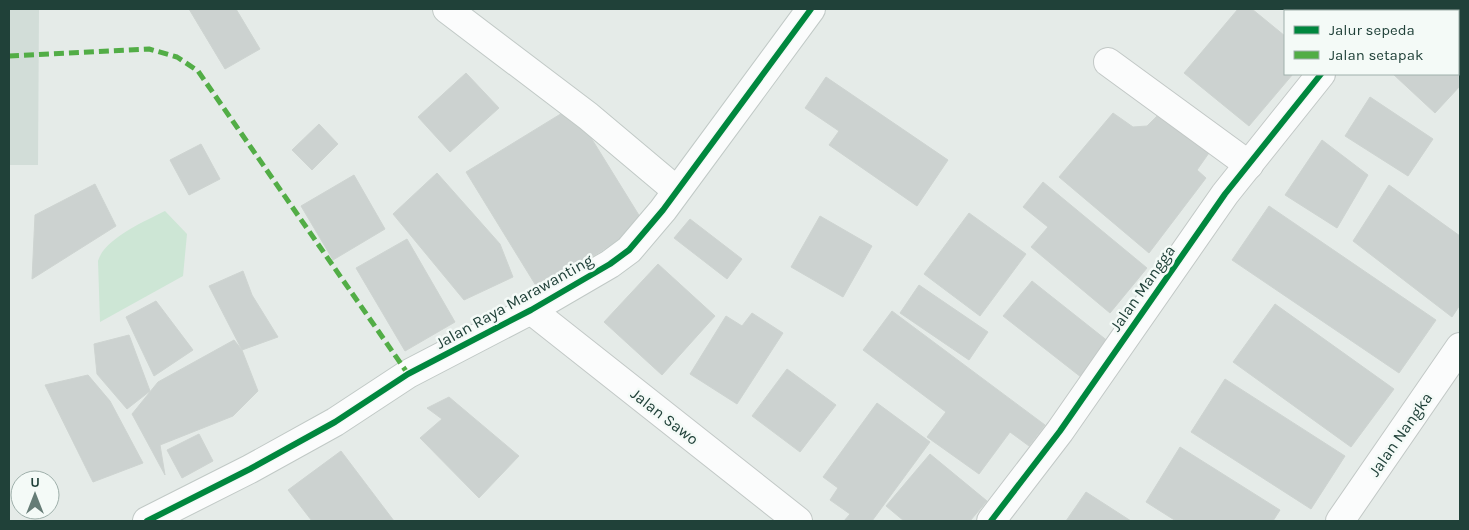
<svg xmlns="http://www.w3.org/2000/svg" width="1469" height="530" viewBox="0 0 1469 530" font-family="Karla,sans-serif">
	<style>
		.built { fill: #d2ddd8 }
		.green { fill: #cde6d5 }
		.building { fill: #ccd2d0; stroke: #ced4d1 }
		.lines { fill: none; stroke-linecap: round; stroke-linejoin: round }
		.street-casing { stroke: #c2c8c6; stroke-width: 30 }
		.secondary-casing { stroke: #c1c9c6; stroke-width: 30 }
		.street { stroke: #fbfcfc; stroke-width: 28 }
		.secondary { stroke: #fbfcfc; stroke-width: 28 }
		.quiet { stroke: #52ad46; stroke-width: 5; stroke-dasharray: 10 5; stroke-linecap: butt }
		.cycleway-casing { stroke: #f4faf7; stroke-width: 9 }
		.cycleway { stroke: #00873e; stroke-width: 6 }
		.labels { text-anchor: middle; stroke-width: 5; stroke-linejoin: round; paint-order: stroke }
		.street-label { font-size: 16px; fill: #204139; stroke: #f4faf7 }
	</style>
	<rect width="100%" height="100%" fill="#e5ebe8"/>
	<path class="built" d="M9 9H39L38 165H9Z"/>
	<path class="green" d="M165 211 187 234 183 276 100 322 98 261C104 239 145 221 165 211Z"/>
	<g class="building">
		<path d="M189 9H236L260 49 225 69Z"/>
		<path d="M1238 9H1252L1285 36V74H1293L1249 126 1184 73Z"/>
		<path d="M1440 9H1460V23L1458 21V11H1444Z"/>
		<path d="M1458 51 1460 53V86L1435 113 1393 74H1458Z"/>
		<path d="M466 73 499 108 450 152 418 117Z"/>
		<path d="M826 77 948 160 917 206 829 145 839 131 805 108Z"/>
		<path d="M1370 97 1433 139 1408 176 1345 136Z"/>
		<path d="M572 107 645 225 538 289 466 172Z"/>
		<path d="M1162 111 1211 150 1197 170 1206 178 1149 253 1059 177 1113 113 1133 127 1147 126Z"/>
		<path d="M319 124 338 144 312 170 292 150Z"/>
		<path d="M1322 140 1368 175 1337 228 1285 195Z"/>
		<path d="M201 144 220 179 189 195 170 160Z"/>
		<path d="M437 173 500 244 513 277 464 300 393 214Z"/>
		<path d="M354 175 385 229 333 260 301 206Z"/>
		<path d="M1043 182 1147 268 1110 313 1031 247 1048 227 1023 207Z"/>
		<path d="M95 184 116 226 32 279 35 215Z"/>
		<path d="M1389 185 1460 236V305L1452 317 1353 241Z"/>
		<path d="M1269 206 1436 320 1399 373 1232 260Z"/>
		<path d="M969 213 1026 254 980 316 924 274Z"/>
		<path d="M820 216 872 246 843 297 791 267Z"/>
		<path d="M690 219 742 259 727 279 674 238Z"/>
		<path d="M407 239 455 322 405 351 356 268Z"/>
		<path d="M658 264 715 316 662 375 604 322Z"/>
		<path d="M243 271 252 295 278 337 242 350 209 286Z"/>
		<path d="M1032 281 1114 346 1086 381 1003 316Z"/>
		<path d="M919 285 988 332 969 360 900 313Z"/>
		<path d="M156 301 193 350 154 376 126 317Z"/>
		<path d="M1275 304 1394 389 1351 447 1233 362Z"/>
		<path d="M892 311 1045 425 1029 446 1010 432 979 474 927 437 946 412 863 350Z"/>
		<path d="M752 313 783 333 737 404 690 374 726 316 742 326Z"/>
		<path d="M129 335 150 391 127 409 97 374 94 344Z"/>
		<path d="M234 340 242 350 258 391 233 416 160 445 165 475 132 414 158 382Z"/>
		<path d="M787 369 836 405 800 452 752 416Z"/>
		<path d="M88 375 110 401 143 463 93 482 45 385Z"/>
		<path d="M1225 379 1345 456 1311 509 1191 432Z"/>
		<path d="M449 397 519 456 479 498 420 438 442 419 427 408Z"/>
		<path d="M877 403 930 442 872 521H844L850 514 830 500 838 488 823 477Z"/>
		<path d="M199 434 213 461 182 478 167 450Z"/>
		<path d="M1180 447 1280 510 1273 521H1176L1146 502Z"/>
		<path d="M341 451 394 521H312L288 490Z"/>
		<path d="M930 454 987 501 970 521H904L886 506Z"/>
		<path d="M1086 492 1131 521H1066Z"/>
	</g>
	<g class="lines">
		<defs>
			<g id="street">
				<path d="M1372 11 1374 9"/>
				<path d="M1108 62 1249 165"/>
				<path d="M531 310 798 521"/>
				<path d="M991 521 1060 431 1225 194 1321 74"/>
				<path d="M1340 521 1460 347"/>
			</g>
			<g id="secondary">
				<path d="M447 9 588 116 676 190"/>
				<path d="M147 521 250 469 335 422 408 374 531 310 610 264 629 250 663 210 811 9"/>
			</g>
		</defs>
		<use href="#street" class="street-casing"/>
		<use href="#secondary" class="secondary-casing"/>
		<use href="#street" class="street"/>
		<use href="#secondary" class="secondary"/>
		<path class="quiet" d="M9 56 149 49 177 57 198 71 408 374"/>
		<defs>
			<g id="cycleway">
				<path d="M147 521 250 469 335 422 408 374 531 310 610 264 629 250 663 210 811 9"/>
				<path d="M991 521 1060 431 1225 194 1321 74"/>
			</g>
		</defs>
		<use href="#cycleway" class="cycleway-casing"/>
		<use href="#cycleway" class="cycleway"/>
	</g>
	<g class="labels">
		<g class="street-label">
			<text transform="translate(1142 288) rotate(-55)" y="6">Jalan Mangga</text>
			<text transform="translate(514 301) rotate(-29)" y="6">Jalan Raya Marawanting</text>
			<text transform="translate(665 416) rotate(38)" y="6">Jalan Sawo</text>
			<text transform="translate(1400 434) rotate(-55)" y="6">Jalan Nangka</text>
		</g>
	</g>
	<rect width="1469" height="530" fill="none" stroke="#204139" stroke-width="20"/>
	<rect x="1284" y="10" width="175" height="65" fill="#f4faf7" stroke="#9fb0ab"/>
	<rect x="1294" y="26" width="25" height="8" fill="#00873e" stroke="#9fb0ab"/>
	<text x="1329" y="35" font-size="15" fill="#204139">Jalur sepeda</text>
	<rect x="1294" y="51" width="25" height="8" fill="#52ad46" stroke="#9fb0ab"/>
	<text x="1329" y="60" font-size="15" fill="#204139">Jalan setapak</text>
	<g transform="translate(35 495)"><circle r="24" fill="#f4faf7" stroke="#9fb0ab"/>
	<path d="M0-4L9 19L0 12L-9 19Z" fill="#657c76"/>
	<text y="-8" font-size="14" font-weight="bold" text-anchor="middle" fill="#204139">U</text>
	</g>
</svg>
